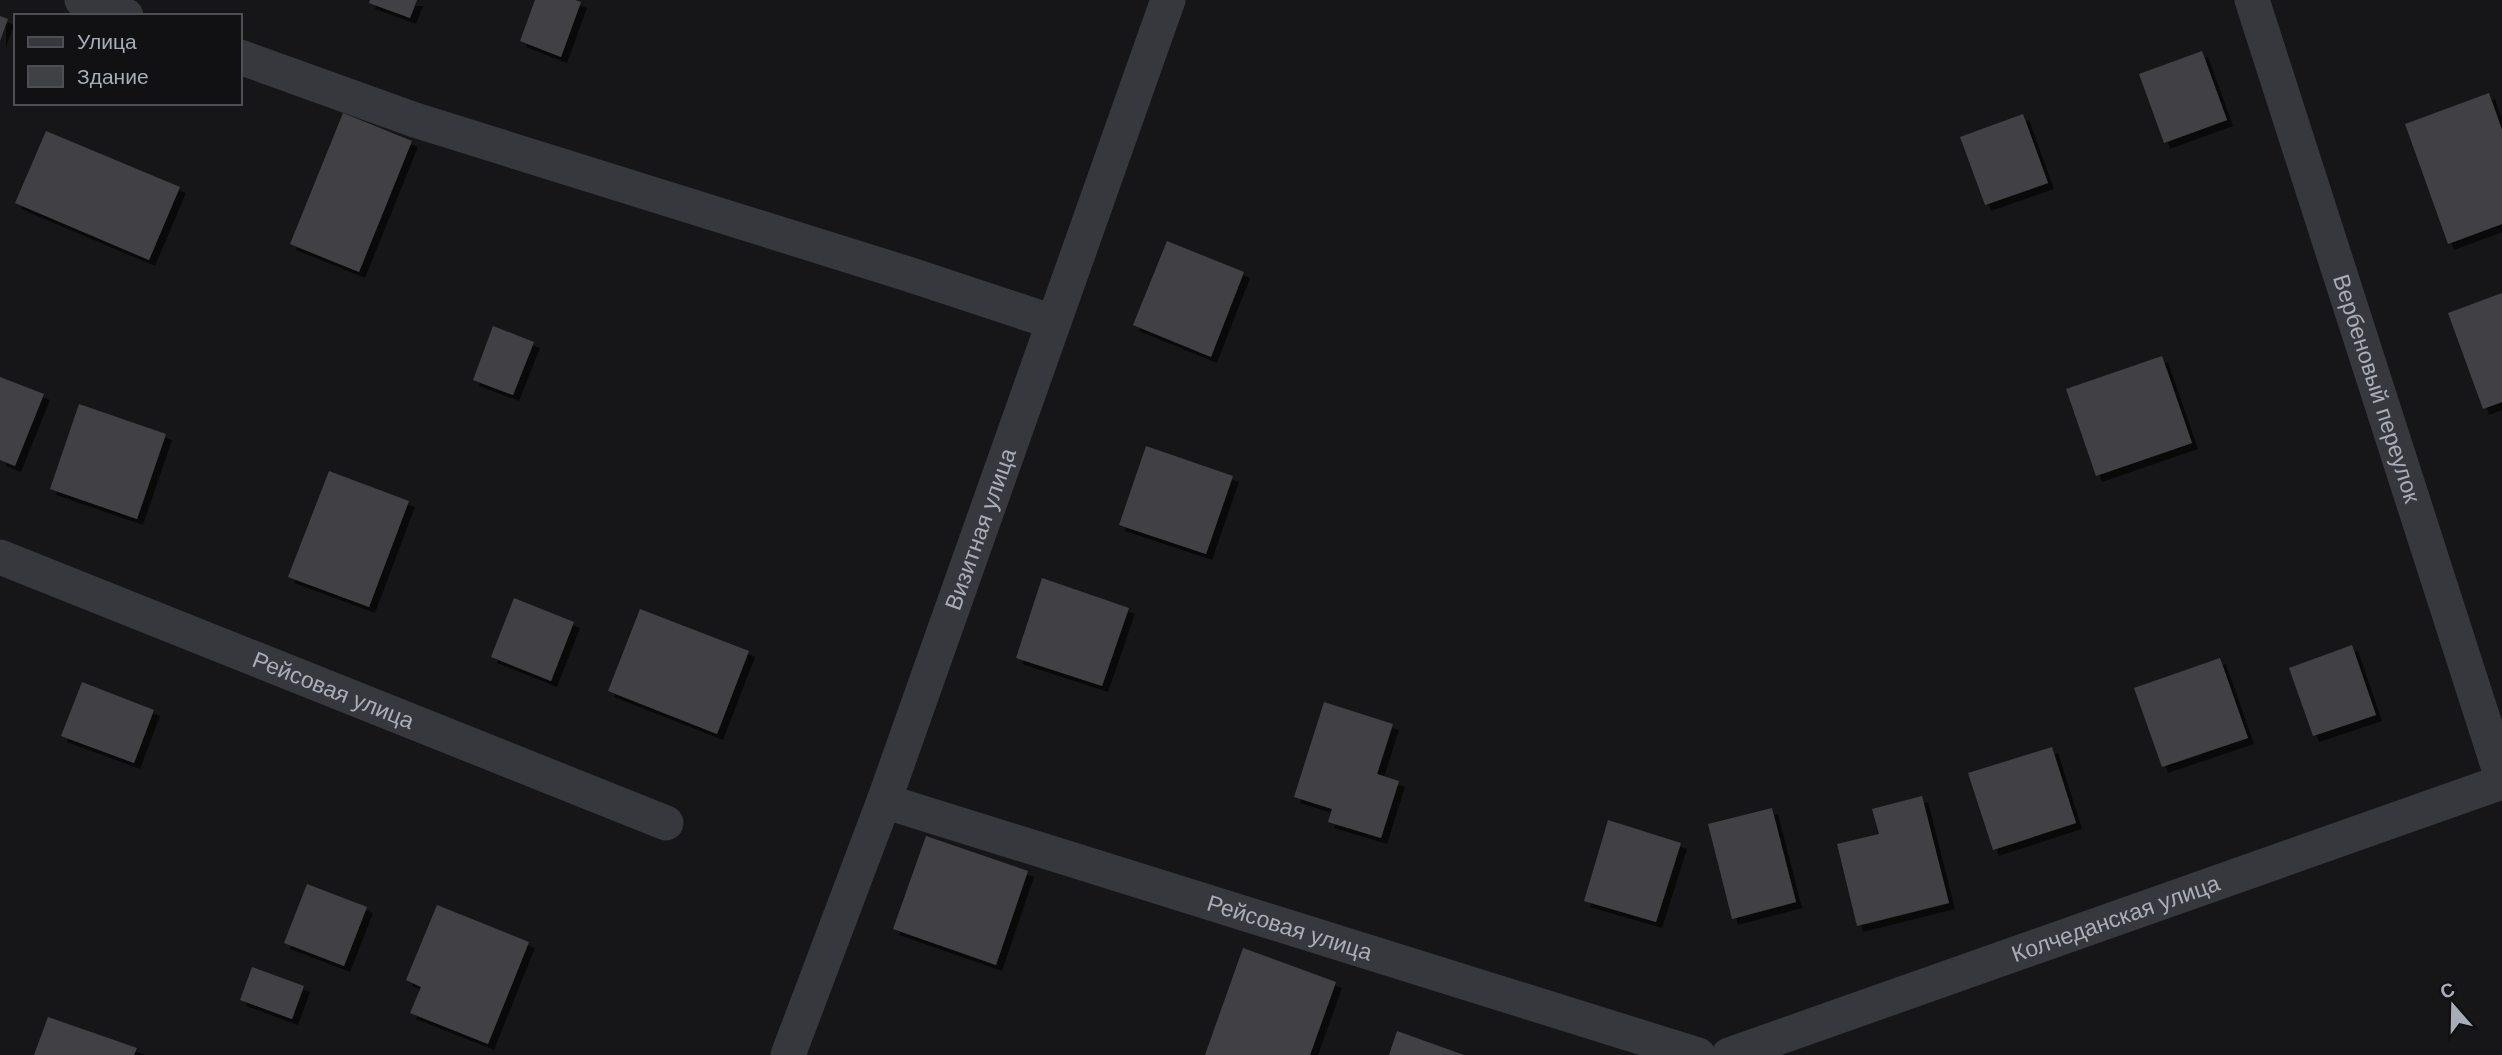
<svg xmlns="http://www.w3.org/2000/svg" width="2502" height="1055" viewBox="0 0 2502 1055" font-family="Helvetica,sans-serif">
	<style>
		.building { fill: #404145; filter: url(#shadow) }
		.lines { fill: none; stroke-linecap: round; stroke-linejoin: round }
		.minor { stroke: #37383d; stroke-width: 35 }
		.labels { text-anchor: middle; stroke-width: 5; stroke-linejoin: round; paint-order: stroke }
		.street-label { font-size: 23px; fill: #a8adb8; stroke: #111113 }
	</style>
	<defs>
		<filter id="shadow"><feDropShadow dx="6" dy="6" stdDeviation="0" flood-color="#0009"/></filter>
	</defs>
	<rect width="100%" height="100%" fill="#161618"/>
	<g class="building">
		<path d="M370 0H417L410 18 369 3Z"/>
		<path d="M535 0H575L581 2 561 57 520 41Z"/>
		<path d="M0 16 8 19 0 41Z"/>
		<path d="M2202 51 2227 120 2164 143 2139 74Z"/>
		<path d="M2489 93 2502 130V224L2448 244 2405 124Z"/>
		<path d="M343 113 412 141 359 272 290 244Z"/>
		<path d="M2023 114 2048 183 1985 205 1960 137Z"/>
		<path d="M46 131 180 187 149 260 15 203Z"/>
		<path d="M1167 241 1244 272 1211 357 1133 325Z"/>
		<path d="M2502 293V402L2483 409 2448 313Z"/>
		<path d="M493 326 534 342 513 395 473 380Z"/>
		<path d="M2162 356 2192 443 2096 476 2066 389Z"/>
		<path d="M0 377 44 394 15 466 0 460Z"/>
		<path d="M79 404 166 434 137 519 50 489Z"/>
		<path d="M1146 446 1233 476 1206 554 1119 525Z"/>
		<path d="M329 471 409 501 369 607 288 577Z"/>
		<path d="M1042 578 1129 608 1102 686 1016 658Z"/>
		<path d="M514 598 574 622 551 681 491 657Z"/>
		<path d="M640 609 749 651 717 734 608 691Z"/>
		<path d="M2352 645 2376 715 2313 736 2289 668Z"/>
		<path d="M2220 658 2248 738 2162 767 2134 688Z"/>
		<path d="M82 682 154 710 134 763 61 736Z"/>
		<path d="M1324 702 1393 724 1377 774 1399 781 1381 838 1328 822 1332 809 1294 797Z"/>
		<path d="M2052 747 2076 823 1993 850 1968 773Z"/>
		<path d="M1922 796 1949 903 1857 926 1837 844 1879 834 1872 809Z"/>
		<path d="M1772 808 1796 902 1732 919 1708 824Z"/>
		<path d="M1608 820 1681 843 1656 922 1584 901Z"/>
		<path d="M926 836 1028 871 996 965 893 929Z"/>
		<path d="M307 884 367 907 344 966 284 943Z"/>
		<path d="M437 905 529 942 488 1044 410 1013 421 987 406 980Z"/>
		<path d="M1243 948 1336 982 1310 1055H1205Z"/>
		<path d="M252 967 304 986 292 1019 240 1000Z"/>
		<path d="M48 1017 137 1048 134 1055H34Z"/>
		<path d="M1397 1031 1464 1055H1389Z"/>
	</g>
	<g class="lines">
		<g class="minor">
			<path d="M82 0 126 16"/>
			<path id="s1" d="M2252 0 2502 778"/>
			<path d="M240 57 415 120 908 274 1053 322"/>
			<path id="s2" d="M0 557 666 823"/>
			<path id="s3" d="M884 801 1698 1055"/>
			<path id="s4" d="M788 1055 884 801 1168 0"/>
			<path id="s5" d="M1729 1055 2502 782"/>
		</g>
	</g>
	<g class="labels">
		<g class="street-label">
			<text dy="8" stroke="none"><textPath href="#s1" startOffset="408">Вербеновый переулок</textPath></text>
			<text dy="8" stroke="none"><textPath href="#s4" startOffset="560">Визитная улица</textPath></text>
			<text dy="8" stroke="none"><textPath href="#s2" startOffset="359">Рейсовая улица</textPath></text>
			<text dy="8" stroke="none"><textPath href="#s5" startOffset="410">Колчеданская улица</textPath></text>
			<text dy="8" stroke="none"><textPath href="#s3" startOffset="425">Рейсовая улица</textPath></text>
		</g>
	</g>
	<rect x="14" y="14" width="228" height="91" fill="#111113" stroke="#4d4f55" stroke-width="2"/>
	<rect x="28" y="37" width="35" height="10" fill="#37383d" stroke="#4d4f55" stroke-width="2"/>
	<text x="77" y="49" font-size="21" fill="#a8adb8">Улица</text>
	<rect x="28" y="66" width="35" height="21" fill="#404145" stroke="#4d4f55" stroke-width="2"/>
	<text x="77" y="84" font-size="21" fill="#a8adb8">Здание</text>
	<g transform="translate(2453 1006) rotate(340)" stroke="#111113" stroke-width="5" paint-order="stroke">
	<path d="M0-5L12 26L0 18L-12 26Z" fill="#a8adb8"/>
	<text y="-10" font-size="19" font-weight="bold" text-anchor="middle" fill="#a8adb8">С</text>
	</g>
</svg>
